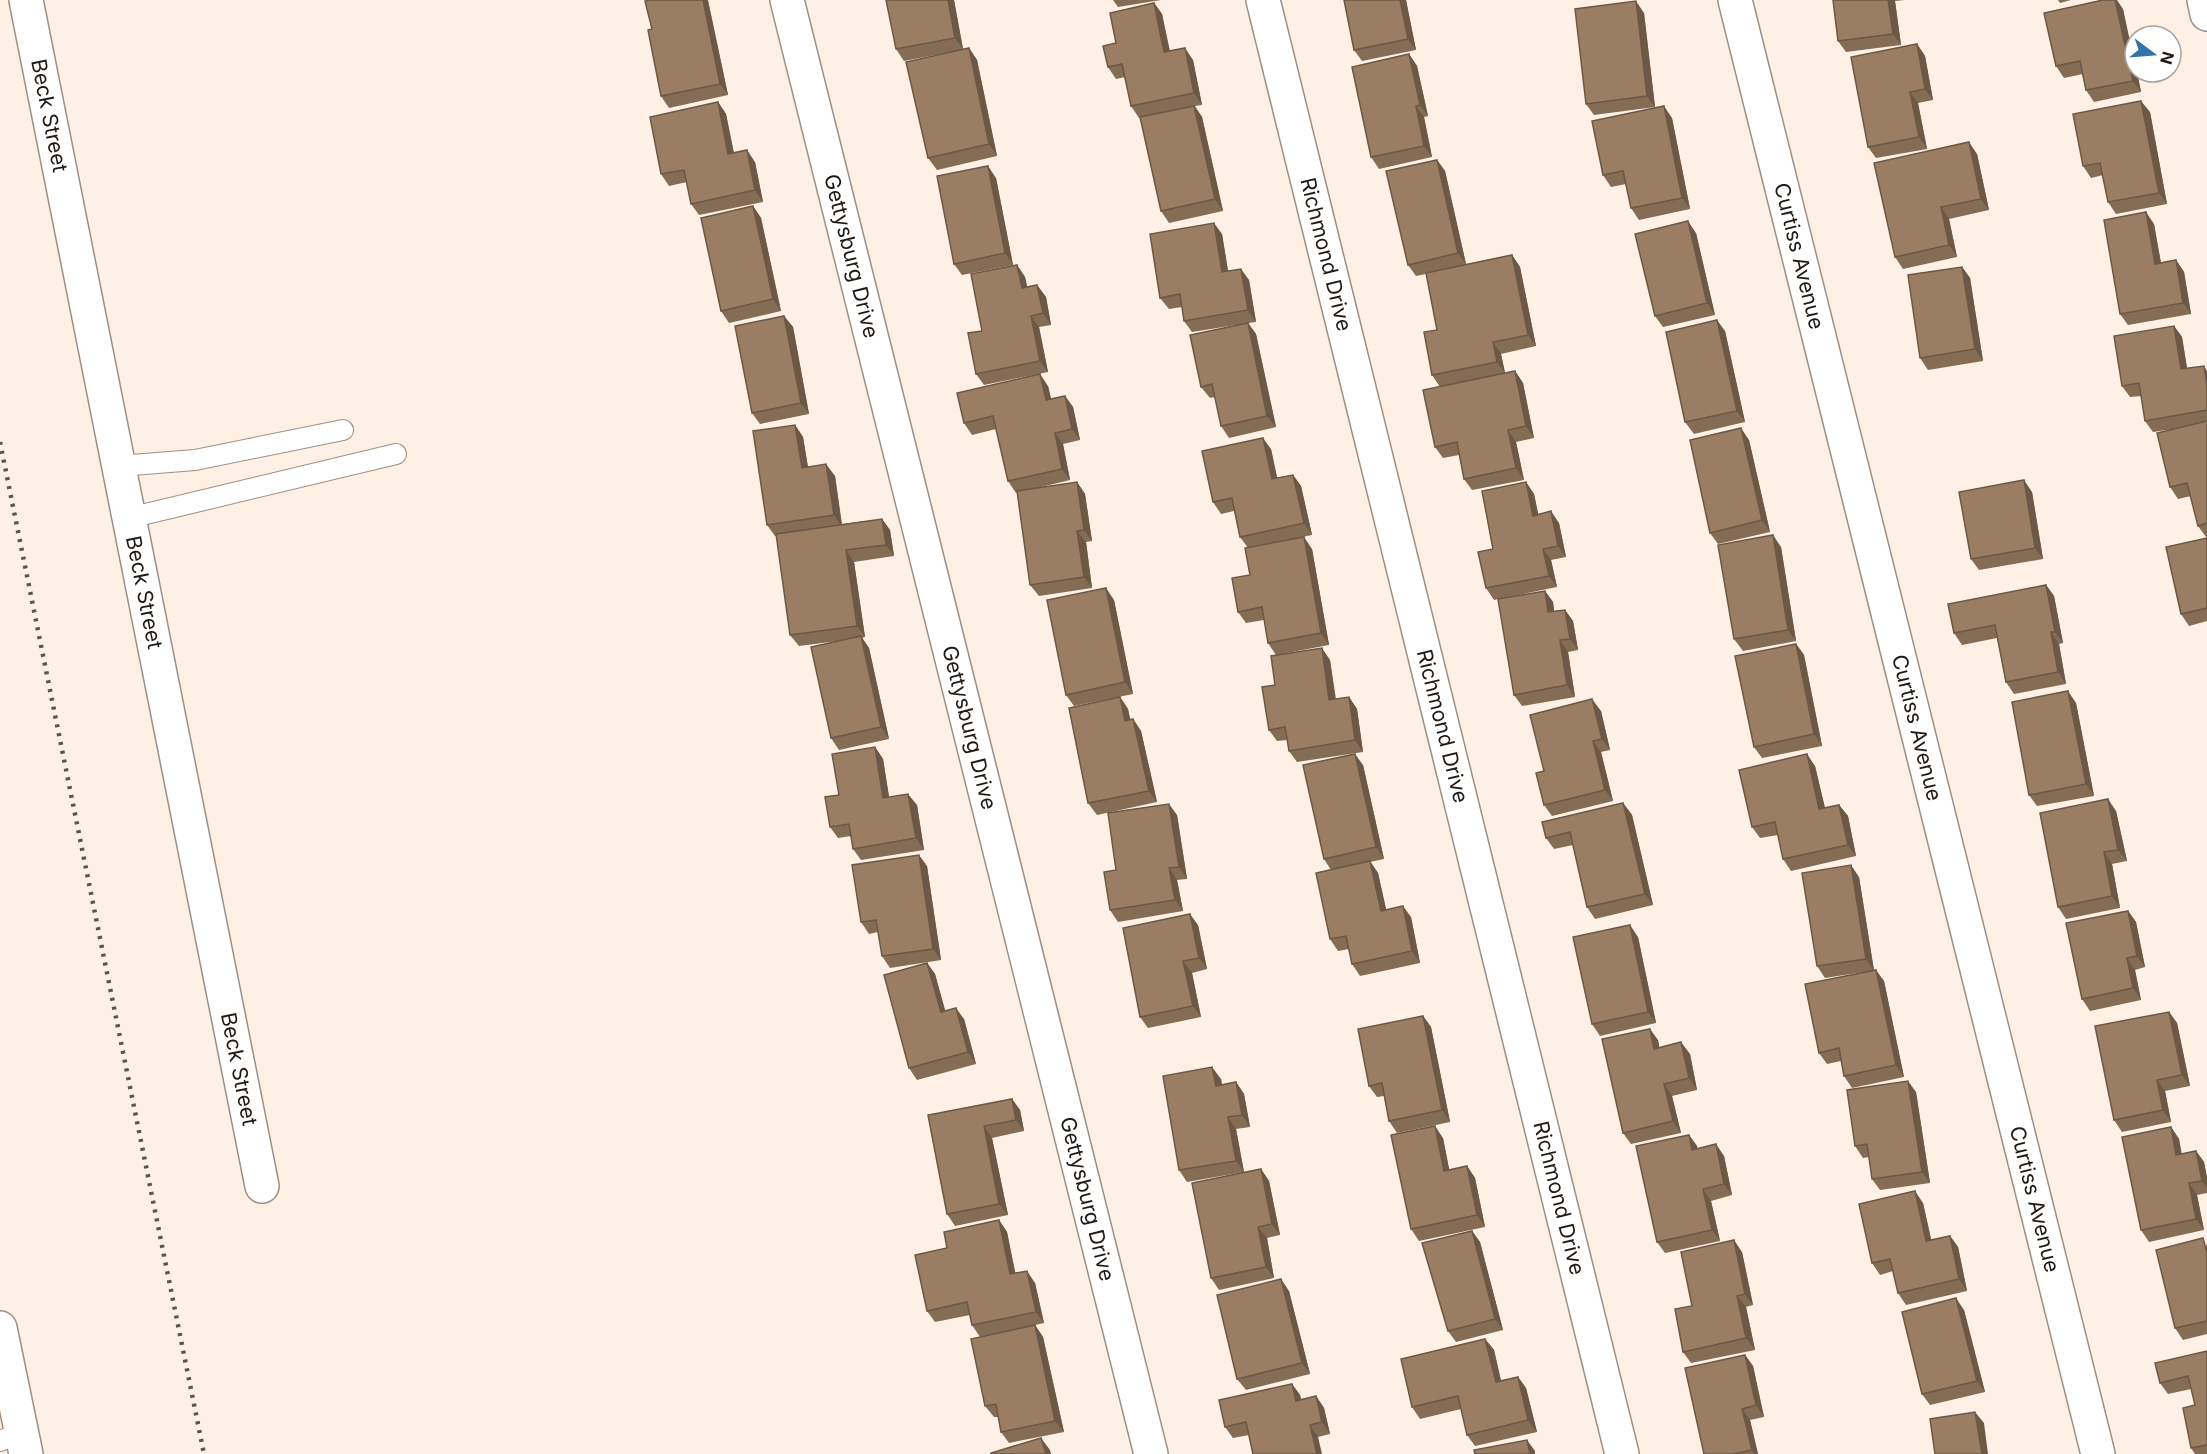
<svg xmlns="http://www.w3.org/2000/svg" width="2207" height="1454" viewBox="0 0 2207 1454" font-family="Inter,sans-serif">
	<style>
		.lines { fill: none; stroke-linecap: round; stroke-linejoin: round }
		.service-casing { stroke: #9f8f82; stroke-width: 22 }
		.minor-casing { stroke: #9f8f82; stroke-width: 36 }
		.primary-casing { stroke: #9f8f82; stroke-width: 36 }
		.service { stroke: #fff; stroke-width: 20 }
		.minor { stroke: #fff; stroke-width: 33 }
		.primary { stroke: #fff; stroke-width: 33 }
		.rail { stroke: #5c544d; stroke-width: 4.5; stroke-dasharray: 3 6; stroke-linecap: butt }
		.wall { fill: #856c55 }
		.shaded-wall { fill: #6c5845 }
		.building { fill: #9b7d63; stroke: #6c5845; stroke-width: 1.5 }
		.labels { text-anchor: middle; stroke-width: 4.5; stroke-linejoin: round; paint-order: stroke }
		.street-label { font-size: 21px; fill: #201a15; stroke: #fff }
	</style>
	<rect width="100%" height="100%" fill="#fef0e5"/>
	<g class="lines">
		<defs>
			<g id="service">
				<path d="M119 466 195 460 343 430"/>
				<path d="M129 518 396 454"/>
				<path d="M0 1441 21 1433"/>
			</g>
			<g id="minor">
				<path id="s1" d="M26 0 262 1186"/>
				<path id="s2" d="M787 0 1151 1454"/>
				<path id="s3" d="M1263 0 1622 1454"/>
				<path id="s4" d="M1735 0 2098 1454"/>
				<path d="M2204 0 2207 14"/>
			</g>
			<path id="primary" d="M0 1328 26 1454"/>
		</defs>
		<use href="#service" class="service-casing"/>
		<use href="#minor" class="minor-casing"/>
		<use href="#primary" class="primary-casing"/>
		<use href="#service" class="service"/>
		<use href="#minor" class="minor"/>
		<use href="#primary" class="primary"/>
		<path class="rail" d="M0 442 204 1454"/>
	</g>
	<g class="wall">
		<path d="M650 0H708L728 95 669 108 661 96 652 29Z"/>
		<path d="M954 0 963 49 969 48 977 60 997 156 937 170 928 158 961 50 904 61 896 49Z"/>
		<path d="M1113 0H1161L1118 7Z"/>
		<path d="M1344 0H1406L1416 50 1362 61 1354 50Z"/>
		<path d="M1833 0H1905L1895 1 1901 45 1846 52 1838 41Z"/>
		<path d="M2058 0H2071L2060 3Z"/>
		<path d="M1154 3 1162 14 1170 51 1193 60 1202 105 1195 106 1202 117 1223 211 1169 223 1161 211 1141 118H1139L1131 106 1125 77 1116 79 1108 67 1116 43Z"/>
		<path d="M2123 9 2135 72H2137L2141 92 2094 102 2086 90 2083 74 2064 78 2056 66Z"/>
		<path d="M1644 13 1655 107 1594 115 1586 104Z"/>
		<path d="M1917 44 1925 56 1933 100 1918 103 1927 149 1876 158 1868 147Z"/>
		<path d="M1409 54 1417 66 1428 116 1424 117 1432 157 1379 169 1371 157Z"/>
		<path d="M718 102 726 114 734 153 755 162 763 202 699 215 691 204 687 182 669 186 661 174Z"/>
		<path d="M2150 112 2167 204 2116 214 2108 202 2103 175 2091 178 2083 166Z"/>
		<path d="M1672 118 1690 209 1639 220 1631 208 1626 184 1611 187 1603 175Z"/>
		<path d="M1977 154 1989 210 1949 219 1957 257 1903 269 1895 257Z"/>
		<path d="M1437 160 1445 171 1466 264 1512 255 1520 267 1536 346 1501 354 1505 373 1515 371 1523 383 1534 438 1516 442 1524 480 1472 490 1464 479 1459 455 1443 458 1435 447 1440 387 1432 375 1437 330 1426 274 1416 276 1408 265Z"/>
		<path d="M996 178 1013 265 962 275 954 264Z"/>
		<path d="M753 206 761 218 781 311 729 323 721 311Z"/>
		<path d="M2154 224 2161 263 2176 260 2184 272 2191 314 2128 325 2120 314Z"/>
		<path d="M1696 233 1715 315 1663 327 1655 316Z"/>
		<path d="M1222 234 1228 271 1249 280 1256 322 1248 323 1256 334 1276 427 1229 438 1221 426 1215 397 1210 398 1201 387 1236 325 1192 332 1184 321 1182 307 1169 309 1160 298Z"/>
		<path d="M1017 265 1025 277 1027 287 1037 285 1046 297 1051 325 1039 327 1048 372 984 385 976 374 982 331Z"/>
		<path d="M1962 267 1970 278 1983 361 1928 370 1920 358Z"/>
		<path d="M784 316 793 327 809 414 760 424 752 413Z"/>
		<path d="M2174 326 2182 337 2187 368 2207 371V537H2206L2198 526 2191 496 2178 499 2170 487 2180 428 2153 432 2145 421 2141 396 2130 397 2122 386Z"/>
		<path d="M1725 331 1745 422 1694 434 1685 422Z"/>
		<path d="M1048 386 1051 399 1065 396 1073 407 1080 440 1063 444 1070 480 1033 489 1077 482 1085 494 1092 541 1086 542 1092 588 1039 596 1030 585 1017 493H1016L1008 481 996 429 972 435 964 423Z"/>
		<path d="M795 425 803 437 808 467 835 476 842 524 882 519 890 530 894 556 854 562 865 637 862 638 869 648 889 739 839 750 831 738 838 641 799 646 790 635 777 536H775L767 525Z"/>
		<path d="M1749 440 1770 532 1718 544 1710 533Z"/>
		<path d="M1271 449 1277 478 1293 475 1301 486 1312 535 1297 538 1312 549 1329 645 1276 655 1268 643 1264 620 1246 623 1238 612 1250 575 1248 548 1240 537 1234 511 1221 514 1213 502Z"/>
		<path d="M1526 482 1534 494 1538 514 1559 523 1566 557 1551 560 1557 587 1494 600 1486 588 1493 549Z"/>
		<path d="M2032 492 2043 559 1979 570 1971 559Z"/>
		<path d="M2207 538V621L2189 626 2181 614Z"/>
		<path d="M1781 547 1796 641 1743 651 1734 639Z"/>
		<path d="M2046 585 2054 596 2063 643 2059 644 2066 684 2014 694 2006 682 1997 638 1962 645 1954 633Z"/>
		<path d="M1545 591 1553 602 1554 611 1565 610 1573 621 1578 650 1568 652 1575 697 1522 706 1514 695Z"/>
		<path d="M1114 600 1133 694 1074 706 1066 695Z"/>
		<path d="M1796 644 1804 655 1822 746 1762 758 1754 747Z"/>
		<path d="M1330 660 1336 699 1349 697 1357 709 1363 752 1297 762 1289 751 1287 740 1277 741 1269 730 1275 685Z"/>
		<path d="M1120 697 1128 709 1130 720 1133 719 1141 731 1157 802 1097 815 1088 803Z"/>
		<path d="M2076 703 2094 796 2037 806 2029 795Z"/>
		<path d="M1601 711 1610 750 1601 752 1613 801 1552 816 1544 805V771Z"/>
		<path d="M875 747 883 759 889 797 917 805 924 850 861 860 853 849 851 836 838 838 830 827 839 795Z"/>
		<path d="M1363 765 1384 859 1370 862 1378 873 1386 910 1411 917 1420 963 1360 976 1352 964 1349 949 1338 951 1330 939 1331 870 1324 859Z"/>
		<path d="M1815 766 1825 808 1839 805 1848 816 1856 856 1791 871 1783 859 1778 835 1760 838 1752 827Z"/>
		<path d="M1623 803 1632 815 1653 905 1595 919 1587 907 1573 845 1554 849 1546 838Z"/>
		<path d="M2116 811 2127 861 2112 864 2120 908 2066 919 2058 907Z"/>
		<path d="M1177 815 1187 879 1177 880 1183 911 1118 922 1110 910 1116 870Z"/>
		<path d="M927 866 941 960 890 968 882 956 878 932 869 934 861 922Z"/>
		<path d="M1859 877 1874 970 1884 981 1904 1077 1852 1088 1844 1076 1841 1061 1827 1064 1819 1053 1870 971 1825 978 1817 966Z"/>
		<path d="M2128 911 2136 922 2145 967 2135 970 2141 1000 2090 1011 2082 999Z"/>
		<path d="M1198 925 1207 969 1192 973 1201 1017 1148 1028 1140 1017Z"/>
		<path d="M1638 937 1656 1023 1600 1036 1592 1024Z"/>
		<path d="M927 963 935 974 945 1011 964 1019 976 1064 917 1080 909 1068Z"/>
		<path d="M2169 1012 2177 1023 2190 1086 2165 1091 2171 1122 2122 1132 2114 1120Z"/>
		<path d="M1423 1016 1431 1027 1450 1122 1397 1133 1389 1121 1384 1096 1377 1097 1369 1086Z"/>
		<path d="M1658 1040 1659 1047 1690 1054 1697 1090 1672 1096 1681 1133 1631 1144 1623 1133Z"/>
		<path d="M1221 1079 1222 1085 1236 1082 1244 1094 1250 1127 1236 1129 1244 1172 1187 1182 1179 1170Z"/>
		<path d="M1916 1092 1930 1183 1880 1190 1872 1179 1869 1157 1863 1158 1855 1146Z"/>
		<path d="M1012 1099 1020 1110 1024 1131 992 1138 1008 1215 955 1226 947 1214 928 1115Z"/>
		<path d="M2171 1127 2179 1139 2181 1154 2196 1151 2204 1162 2207 1178V1193L2197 1195 2204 1230 2149 1242 2141 1230Z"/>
		<path d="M1689 1135 1697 1146V1149L1724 1156 1732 1195 1711 1201 1720 1241 1665 1253 1657 1242Z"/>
		<path d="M1443 1138 1449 1170 1467 1166 1475 1178 1485 1227 1419 1241 1411 1229Z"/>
		<path d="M1261 1169 1269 1181 1280 1235 1267 1238 1274 1278 1219 1290 1211 1278Z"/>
		<path d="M1923 1203 1931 1240 1950 1236 1958 1247 1967 1291 1906 1305 1898 1293 1893 1271 1880 1275 1872 1263Z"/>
		<path d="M999 1220 1007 1232 1015 1273 1035 1283 1044 1323 1035 1325 1043 1337 1064 1432 1009 1443 1001 1432 998 1417H994L985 1406 980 1337 972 1325 970 1315 935 1322 927 1311 947 1248Z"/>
		<path d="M1472 1231 1480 1242 1503 1330 1456 1342 1448 1331Z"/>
		<path d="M2207 1243V1334L2183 1340 2175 1328Z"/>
		<path d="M1742 1252 1753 1305 1746 1307 1755 1350 1691 1363 1683 1352 1692 1306Z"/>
		<path d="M1289 1291 1310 1374 1246 1390 1237 1379Z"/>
		<path d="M1964 1310 1985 1392 1930 1405 1922 1394Z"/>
		<path d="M1485 1339 1494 1350 1501 1381 1518 1377 1526 1388 1537 1432 1475 1446 1467 1435 1461 1409 1420 1419 1412 1407Z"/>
		<path d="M2207 1351V1454H2195L2191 1448 2195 1405 2191 1389 2168 1394 2160 1383Z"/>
		<path d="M1745 1355 1753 1366 1764 1417 1750 1420 1758 1454H1704Z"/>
		<path d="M1292 1384 1300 1395 1301 1399 1316 1396 1324 1408 1330 1434 1318 1437 1249 1435 1233 1438 1225 1427Z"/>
	</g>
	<g class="shaded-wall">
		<path d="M703 0H708V1L728 95 720 84Z"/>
		<path d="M948 0H954L963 49 955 38Z"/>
		<path d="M1400 0H1406L1416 50 1408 39Z"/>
		<path d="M1888 0H1894L1895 1 1901 45 1893 34Z"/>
		<path d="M2115 0H2117L2123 9 2135 64V72H2137L2141 92 2133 81Z"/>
		<path d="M1636 1 1644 13 1655 107 1647 96Z"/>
		<path d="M1154 3 1162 14 1172 64 1164 52Z"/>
		<path d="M1917 44 1925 56 1933 100 1925 89Z"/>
		<path d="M969 48 977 60 997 156 989 144Z"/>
		<path d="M1185 48 1193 60 1202 105 1194 93Z"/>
		<path d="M1409 54 1417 66 1428 116 1420 105Z"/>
		<path d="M1910 92 1918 103 1927 149 1919 137Z"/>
		<path d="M2141 101 2150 112 2167 204 2159 193Z"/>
		<path d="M718 102 726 114 736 165 728 154Z"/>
		<path d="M1194 106 1202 117 1223 211 1215 199Z"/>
		<path d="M1416 106 1424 117 1432 157 1424 146Z"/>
		<path d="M1664 106 1672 118 1690 209 1682 198Z"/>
		<path d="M1969 142 1977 154 1989 210 1981 199Z"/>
		<path d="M747 150 755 162 763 202 755 190Z"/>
		<path d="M1437 160 1445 171 1466 264 1458 253Z"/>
		<path d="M988 166 996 178 1013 265 1005 253Z"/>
		<path d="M753 206 761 218 781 311 773 299Z"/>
		<path d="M1941 207 1949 219 1957 257 1949 245Z"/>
		<path d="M2146 212 2154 224 2163 275 2155 264Z"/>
		<path d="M1688 221 1696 233 1715 315 1707 303Z"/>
		<path d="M1214 223 1222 234 1230 283 1222 272Z"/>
		<path d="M1512 255 1520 267 1536 346 1528 335Z"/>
		<path d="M2176 260 2184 272 2191 314 2183 303Z"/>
		<path d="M1017 265 1025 277 1030 300 1022 288Z"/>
		<path d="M1962 267 1970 278 1983 361 1975 349Z"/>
		<path d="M1241 269 1249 280 1256 322 1248 310Z"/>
		<path d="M1037 285 1046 297 1051 325 1043 313Z"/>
		<path d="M784 316 793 327 809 414 801 403Z"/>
		<path d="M1031 316 1039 327 1048 372 1040 361Z"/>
		<path d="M1717 320 1725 331 1745 422 1737 411Z"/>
		<path d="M1248 323 1256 334 1276 427 1267 416Z"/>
		<path d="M2174 326 2182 337 2189 381 2181 369Z"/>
		<path d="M1493 342 1501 354 1505 373 1497 362Z"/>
		<path d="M2204 366 2207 371V386Z"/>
		<path d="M1515 371 1523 383 1534 438 1526 426Z"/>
		<path d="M1040 374 1048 386 1054 411 1046 400Z"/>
		<path d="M1065 396 1073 407 1080 440 1072 429Z"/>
		<path d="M795 425 803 437 810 480 802 468Z"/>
		<path d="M1741 428 1749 440 1770 532 1762 520Z"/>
		<path d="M1508 430 1516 442 1524 480 1516 468Z"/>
		<path d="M1055 433 1063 444 1070 480 1062 469Z"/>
		<path d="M1263 438 1271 449 1280 491 1272 479Z"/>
		<path d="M826 464 835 476 842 527 834 515Z"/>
		<path d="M1293 475 1301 486 1312 535 1304 523Z"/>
		<path d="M2024 480 2032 492 2043 559 2035 548Z"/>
		<path d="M1077 482 1085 494 1092 541 1084 530Z"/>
		<path d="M1526 482 1534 494 1541 527 1533 516Z"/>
		<path d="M1551 511 1559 523 1566 557 1558 546Z"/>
		<path d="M882 519 890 530 894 556 886 545Z"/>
		<path d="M1077 531 1086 542 1092 588 1084 577Z"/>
		<path d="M1773 535 1781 547 1796 641 1788 630Z"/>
		<path d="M1304 537 1312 549 1329 645 1321 633Z"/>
		<path d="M1543 549 1551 560 1557 587 1549 576Z"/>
		<path d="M846 550 854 562 865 637 857 626Z"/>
		<path d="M2046 585 2054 596 2063 643 2055 632Z"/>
		<path d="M1106 588 1114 600 1133 694 1125 682Z"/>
		<path d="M1545 591 1553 602 1556 624 1548 612Z"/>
		<path d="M1565 610 1573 621 1578 650 1570 639Z"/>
		<path d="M2051 632 2059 644 2066 684 2058 672Z"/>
		<path d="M861 636 869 648 889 739 881 727Z"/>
		<path d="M1560 640 1568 652 1575 697 1567 685Z"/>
		<path d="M1796 644 1804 655 1822 746 1814 734Z"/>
		<path d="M1322 648 1330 660 1337 712 1329 700Z"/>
		<path d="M2068 691 2076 703 2094 796 2086 784Z"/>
		<path d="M1120 697 1128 709 1133 732 1125 721Z"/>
		<path d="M1349 697 1357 709 1363 752 1355 740Z"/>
		<path d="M1592 699 1601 711 1610 750 1602 739Z"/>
		<path d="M1133 719 1141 731 1157 802 1149 791Z"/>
		<path d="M1593 741 1601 752 1613 801 1605 790Z"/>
		<path d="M875 747 883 759 891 809 883 798Z"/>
		<path d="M1355 754 1363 765 1384 859 1376 847Z"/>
		<path d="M1807 754 1815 766 1828 821 1819 809Z"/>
		<path d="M908 794 917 805 924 850 916 838Z"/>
		<path d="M2108 799 2116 811 2127 861 2118 850Z"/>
		<path d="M1623 803 1632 815 1653 905 1645 894Z"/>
		<path d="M1169 804 1177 815 1187 879 1179 867Z"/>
		<path d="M1839 805 1848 816 1856 856 1848 845Z"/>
		<path d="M2104 852 2112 864 2120 908 2112 896Z"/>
		<path d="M919 855 927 866 941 960 933 949Z"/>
		<path d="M1370 861 1378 873 1389 922 1381 911Z"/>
		<path d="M1851 865 1859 877 1874 971 1866 959Z"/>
		<path d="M1169 868 1177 880 1183 911 1175 900Z"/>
		<path d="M1403 906 1411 917 1420 963 1412 951Z"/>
		<path d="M2128 911 2136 922 2145 967 2137 956Z"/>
		<path d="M1190 914 1198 925 1207 969 1199 958Z"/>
		<path d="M1630 925 1638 937 1656 1023 1648 1012Z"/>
		<path d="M2127 958 2135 970 2141 1000 2133 988Z"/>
		<path d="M1183 961 1192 973 1201 1017 1193 1006Z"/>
		<path d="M927 963 935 974 949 1024 941 1012Z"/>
		<path d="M1876 970 1884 981 1904 1077 1896 1065Z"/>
		<path d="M956 1008 964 1019 976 1064 968 1052Z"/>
		<path d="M2169 1012 2177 1023 2190 1086 2182 1075Z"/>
		<path d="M1423 1016 1431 1027 1450 1122 1442 1110Z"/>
		<path d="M1650 1029 1658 1040 1662 1060 1654 1049Z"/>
		<path d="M1681 1042 1690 1054 1697 1090 1689 1078Z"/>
		<path d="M1212 1067 1221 1079 1224 1097 1216 1086Z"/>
		<path d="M2157 1080 2165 1091 2171 1122 2163 1110Z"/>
		<path d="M1908 1081 1916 1092 1930 1183 1922 1172Z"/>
		<path d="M1236 1082 1244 1094 1250 1127 1242 1115Z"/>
		<path d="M1664 1084 1672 1096 1681 1133 1673 1121Z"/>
		<path d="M1012 1099 1020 1110 1024 1131 1016 1120Z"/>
		<path d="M1228 1117 1236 1129 1244 1172 1236 1161Z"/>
		<path d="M984 1126 992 1138 1008 1215 999 1204Z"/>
		<path d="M1435 1126 1443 1138 1452 1183 1444 1171Z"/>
		<path d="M2171 1127 2179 1139 2184 1166 2176 1155Z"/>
		<path d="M1689 1135 1697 1146 1700 1161 1692 1150Z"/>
		<path d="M1716 1144 1724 1156 1732 1195 1724 1184Z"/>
		<path d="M2196 1151 2204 1162 2207 1178V1188L2202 1181Z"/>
		<path d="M1467 1166 1475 1178 1485 1227 1477 1215Z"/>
		<path d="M1261 1169 1269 1181 1280 1235 1272 1224Z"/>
		<path d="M2189 1183 2197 1195 2204 1230 2196 1219Z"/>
		<path d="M1703 1189 1711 1201 1720 1241 1712 1230Z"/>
		<path d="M1915 1191 1923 1203 1934 1252 1926 1241Z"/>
		<path d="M999 1220 1007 1232 1018 1286 1010 1274Z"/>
		<path d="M1258 1227 1267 1238 1274 1278 1266 1267Z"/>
		<path d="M1472 1231 1480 1242 1503 1330 1495 1319Z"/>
		<path d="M1950 1236 1958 1247 1967 1291 1959 1279Z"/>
		<path d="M1734 1240 1742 1252 1753 1305 1745 1294Z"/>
		<path d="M1027 1271 1035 1283 1044 1323 1036 1312Z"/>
		<path d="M1281 1279 1289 1291 1310 1374 1302 1363Z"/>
		<path d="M1737 1296 1746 1307 1755 1350 1746 1338Z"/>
		<path d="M1956 1298 1964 1310 1985 1392 1977 1381Z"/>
		<path d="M1035 1325 1043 1337 1064 1432 1055 1421Z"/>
		<path d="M1485 1339 1494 1350 1504 1394 1496 1382Z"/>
		<path d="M1745 1355 1753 1366 1764 1417 1756 1405Z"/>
		<path d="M1518 1377 1526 1388 1537 1432 1528 1420Z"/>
		<path d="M1292 1384 1300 1395 1304 1412 1296 1401Z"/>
		<path d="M1316 1396 1324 1408 1330 1434 1322 1422Z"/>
		<path d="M1742 1409 1750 1420 1758 1454H1755L1752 1450Z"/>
		<path d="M1975 1412 1984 1423 1988 1454H1982Z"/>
		<path d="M1310 1425 1318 1437 1322 1454H1317Z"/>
		<path d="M1041 1438 1050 1450 1051 1454H1046Z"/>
		<path d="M1527 1440 1535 1451V1454H1530Z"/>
	</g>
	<g class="building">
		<path d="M650 0H703L720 84 661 96 648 30 652 29 645 1Z"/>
		<path d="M886 0H948L955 38 896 49Z"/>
		<path d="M1344 0H1400L1408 39 1354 50Z"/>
		<path d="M1833 0H1888L1893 34 1838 41Z"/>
		<path d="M2103 0H2115L2133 81 2086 90 2080 61 2056 66 2044 13Z"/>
		<path d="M1636 1 1647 96 1586 104 1575 9Z"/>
		<path d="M1154 3 1164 52 1185 48 1194 93 1131 106 1122 64 1108 67 1103 46 1116 43 1110 13Z"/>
		<path d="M1917 44 1925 89 1910 92 1919 137 1868 147 1851 57Z"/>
		<path d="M969 48 989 144 928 158 906 62Z"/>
		<path d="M1409 54 1420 105 1416 106 1424 146 1371 157 1352 67Z"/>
		<path d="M2141 101 2159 193 2108 202 2100 163 2083 166 2073 114Z"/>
		<path d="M718 102 728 154 747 150 755 190 691 204 684 170 661 174 650 117Z"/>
		<path d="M1194 106 1215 199 1161 211 1140 117Z"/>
		<path d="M1664 106 1682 198 1631 208 1623 171 1603 175 1592 121Z"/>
		<path d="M1969 142 1981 199 1941 207 1949 245 1895 257 1874 163Z"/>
		<path d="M1437 160 1458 253 1408 265 1386 171Z"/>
		<path d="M988 166 1005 253 954 264 937 176Z"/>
		<path d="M753 206 773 299 721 311 701 218Z"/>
		<path d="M2146 212 2155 264 2176 260 2183 303 2120 314 2104 220Z"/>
		<path d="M1688 221 1707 303 1655 316 1635 234Z"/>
		<path d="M1214 223 1222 272 1241 269 1248 310 1184 321 1180 294 1160 298 1150 234Z"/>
		<path d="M1512 255 1528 335 1493 342 1497 362 1432 375 1424 332 1437 330 1426 273Z"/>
		<path d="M1017 265 1022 288 1037 285 1043 313 1031 316 1040 361 976 374 968 333 982 331 971 274Z"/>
		<path d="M1962 267 1975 349 1920 358 1908 275Z"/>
		<path d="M784 316 801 403 752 413 735 326Z"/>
		<path d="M1717 320 1737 411 1685 422 1666 332Z"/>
		<path d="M1248 323 1267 416 1221 426 1212 384 1201 387 1190 335Z"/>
		<path d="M2174 326 2181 369 2204 366 2207 386V410L2145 421 2139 383 2122 386 2114 336Z"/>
		<path d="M1515 371 1526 426 1508 430 1516 468 1464 479 1457 442 1435 447 1423 390Z"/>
		<path d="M1040 374 1046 400 1065 396 1072 429 1055 433 1062 469 1008 481 993 416 964 423 957 393Z"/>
		<path d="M2207 421V523L2198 526 2187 483 2170 487 2157 433Z"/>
		<path d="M795 425 802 468 826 464 834 515 767 525 753 431Z"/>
		<path d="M1741 428 1762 520 1710 533 1690 440Z"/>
		<path d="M1263 438 1272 479 1293 475 1304 523 1240 537 1232 498 1213 502 1202 451Z"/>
		<path d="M2024 480 2035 548 1971 559 1959 492Z"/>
		<path d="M1077 482 1084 530 1077 531 1084 577 1030 585 1017 491Z"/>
		<path d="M1526 482 1533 516 1551 511 1558 546 1543 549 1549 576 1486 588 1478 552 1493 549 1482 491Z"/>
		<path d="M882 519 886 545 846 550 857 626 790 635 776 534Z"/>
		<path d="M1773 535 1788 630 1734 639 1718 545Z"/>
		<path d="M1304 537 1321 633 1268 643 1262 607 1238 612 1232 578 1250 575 1245 548Z"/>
		<path d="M2207 538V608L2181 614 2166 547Z"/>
		<path d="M2046 585 2055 632H2051L2058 672 2006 682 1995 625 1954 633 1948 604Z"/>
		<path d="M1106 588 1125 682 1066 695 1047 600Z"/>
		<path d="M1545 591 1548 612 1565 610 1570 639 1560 640 1567 685 1514 695 1498 599Z"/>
		<path d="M861 636 881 727 831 738 811 647Z"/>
		<path d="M1796 644 1814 734 1754 747 1735 656Z"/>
		<path d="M1322 648 1329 700 1349 697 1355 740 1289 751 1285 727 1269 730 1262 687 1275 685 1271 656Z"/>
		<path d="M2068 691 2086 784 2029 795 2012 702Z"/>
		<path d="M1120 697 1125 721 1133 719 1149 791 1088 803 1069 708Z"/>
		<path d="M1592 699 1602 739 1593 741 1605 790 1544 805 1536 773 1544 771 1530 715Z"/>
		<path d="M875 747 883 798 908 794 916 838 853 849 849 824 830 827 825 797 839 795 832 754Z"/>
		<path d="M1355 754 1376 847 1324 859 1303 765Z"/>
		<path d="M1807 754 1819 809 1839 805 1848 845 1783 859 1775 822 1752 827 1739 770Z"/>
		<path d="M2108 799 2118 850 2104 852 2112 896 2058 907 2040 813Z"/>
		<path d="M1623 803 1645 894 1587 907 1570 832 1546 838 1542 822Z"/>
		<path d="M1169 804 1179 867 1169 868 1175 900 1110 910 1104 872 1116 870 1108 813Z"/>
		<path d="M919 855 933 949 882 956 876 920 861 922 852 865Z"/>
		<path d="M1370 861 1381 911 1403 906 1412 951 1352 964 1346 936 1330 939 1316 873Z"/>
		<path d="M1851 865 1866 959 1817 966 1802 873Z"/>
		<path d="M2128 911 2137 956 2127 958 2133 988 2082 999 2066 923Z"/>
		<path d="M1190 914 1199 958 1183 961 1193 1006 1140 1017 1123 928Z"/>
		<path d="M1630 925 1648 1012 1592 1024 1573 937Z"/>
		<path d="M927 963 941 1012 956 1008 968 1052 909 1068 884 975Z"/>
		<path d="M1876 970 1896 1065 1844 1076 1839 1048 1819 1053 1805 984Z"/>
		<path d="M2169 1012 2182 1075 2157 1080 2163 1110 2114 1120 2095 1026Z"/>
		<path d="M1423 1016 1442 1110 1389 1121 1382 1083 1369 1086 1358 1029Z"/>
		<path d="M1650 1029 1654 1049 1681 1042 1689 1078 1664 1084 1673 1121 1623 1133 1602 1039Z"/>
		<path d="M1212 1067 1216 1086 1236 1082 1242 1115 1228 1117 1236 1161 1179 1170 1163 1076Z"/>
		<path d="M1908 1081 1922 1172 1872 1179 1867 1144 1855 1146 1847 1090Z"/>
		<path d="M1012 1099 1016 1120 984 1126 999 1204 947 1214 928 1115Z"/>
		<path d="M1435 1126 1444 1171 1467 1166 1477 1215 1411 1229 1391 1135Z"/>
		<path d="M2171 1127 2176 1155 2196 1151 2202 1181 2189 1183 2196 1219 2141 1230 2122 1137Z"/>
		<path d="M1689 1135 1692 1150 1716 1144 1724 1184 1703 1189 1712 1230 1657 1242 1636 1146Z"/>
		<path d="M1261 1169 1272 1224 1258 1227 1266 1267 1211 1278 1192 1183Z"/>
		<path d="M1915 1191 1926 1241 1950 1236 1959 1279 1898 1293 1890 1259 1872 1263 1859 1204Z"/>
		<path d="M999 1220 1010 1274 1027 1271 1036 1312 972 1325 967 1302 927 1311 915 1255 947 1248 944 1232Z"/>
		<path d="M1472 1231 1495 1319 1448 1331 1422 1243Z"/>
		<path d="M2203 1238 2207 1253V1321L2175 1328 2156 1250Z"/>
		<path d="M1734 1240 1745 1294 1737 1296 1746 1338 1683 1352 1675 1309 1692 1306 1681 1252Z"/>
		<path d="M1281 1279 1302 1363 1237 1379 1217 1295Z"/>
		<path d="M1956 1298 1977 1381 1922 1394 1902 1312Z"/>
		<path d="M1035 1325 1055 1421 1001 1432 996 1404 985 1406 971 1339Z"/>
		<path d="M1485 1339 1496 1382 1518 1377 1528 1420 1467 1435 1458 1396 1412 1407 1401 1359Z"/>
		<path d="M2207 1351V1445L2191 1448 2183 1408 2195 1405 2188 1376 2160 1383 2155 1363Z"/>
		<path d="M1745 1355 1756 1405 1742 1409 1752 1450 1733 1454H1704L1685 1368Z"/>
		<path d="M1292 1384 1296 1401 1316 1396 1322 1422 1310 1425 1317 1454H1253L1246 1422 1225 1427 1219 1400Z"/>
		<path d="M1975 1412 1982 1454H1935L1930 1419Z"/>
		<path d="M1041 1438 1046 1454H991V1453Z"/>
		<path d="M1527 1440 1530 1454H1475L1474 1450Z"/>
	</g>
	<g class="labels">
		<g class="street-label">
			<text dy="7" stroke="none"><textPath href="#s1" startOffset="118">Beck Street</textPath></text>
			<text dy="7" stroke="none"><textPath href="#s3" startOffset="262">Richmond Drive</textPath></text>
			<text dy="7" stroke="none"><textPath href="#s4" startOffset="264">Curtiss Avenue</textPath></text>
			<text dy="7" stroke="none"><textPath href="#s2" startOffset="264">Gettysburg Drive</textPath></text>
			<text dy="7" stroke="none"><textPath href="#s1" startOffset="604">Beck Street</textPath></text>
			<text dy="7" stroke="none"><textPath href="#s2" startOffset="750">Gettysburg Drive</textPath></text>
			<text dy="7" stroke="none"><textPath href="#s3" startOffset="748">Richmond Drive</textPath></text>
			<text dy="7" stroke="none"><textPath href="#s4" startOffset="750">Curtiss Avenue</textPath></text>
			<text dy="7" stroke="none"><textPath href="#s1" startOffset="1090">Beck Street</textPath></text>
			<text dy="7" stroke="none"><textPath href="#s2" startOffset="1236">Gettysburg Drive</textPath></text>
			<text dy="7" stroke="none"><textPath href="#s3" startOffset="1234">Richmond Drive</textPath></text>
			<text dy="7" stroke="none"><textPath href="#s4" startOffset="1236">Curtiss Avenue</textPath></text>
		</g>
	</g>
	<g transform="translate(2153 54) rotate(106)"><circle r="28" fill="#ffffff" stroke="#a6a3a1" stroke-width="1.5"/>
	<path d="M0-4.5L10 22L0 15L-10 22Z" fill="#3274aa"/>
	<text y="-9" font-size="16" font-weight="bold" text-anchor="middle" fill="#201a15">N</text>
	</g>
</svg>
